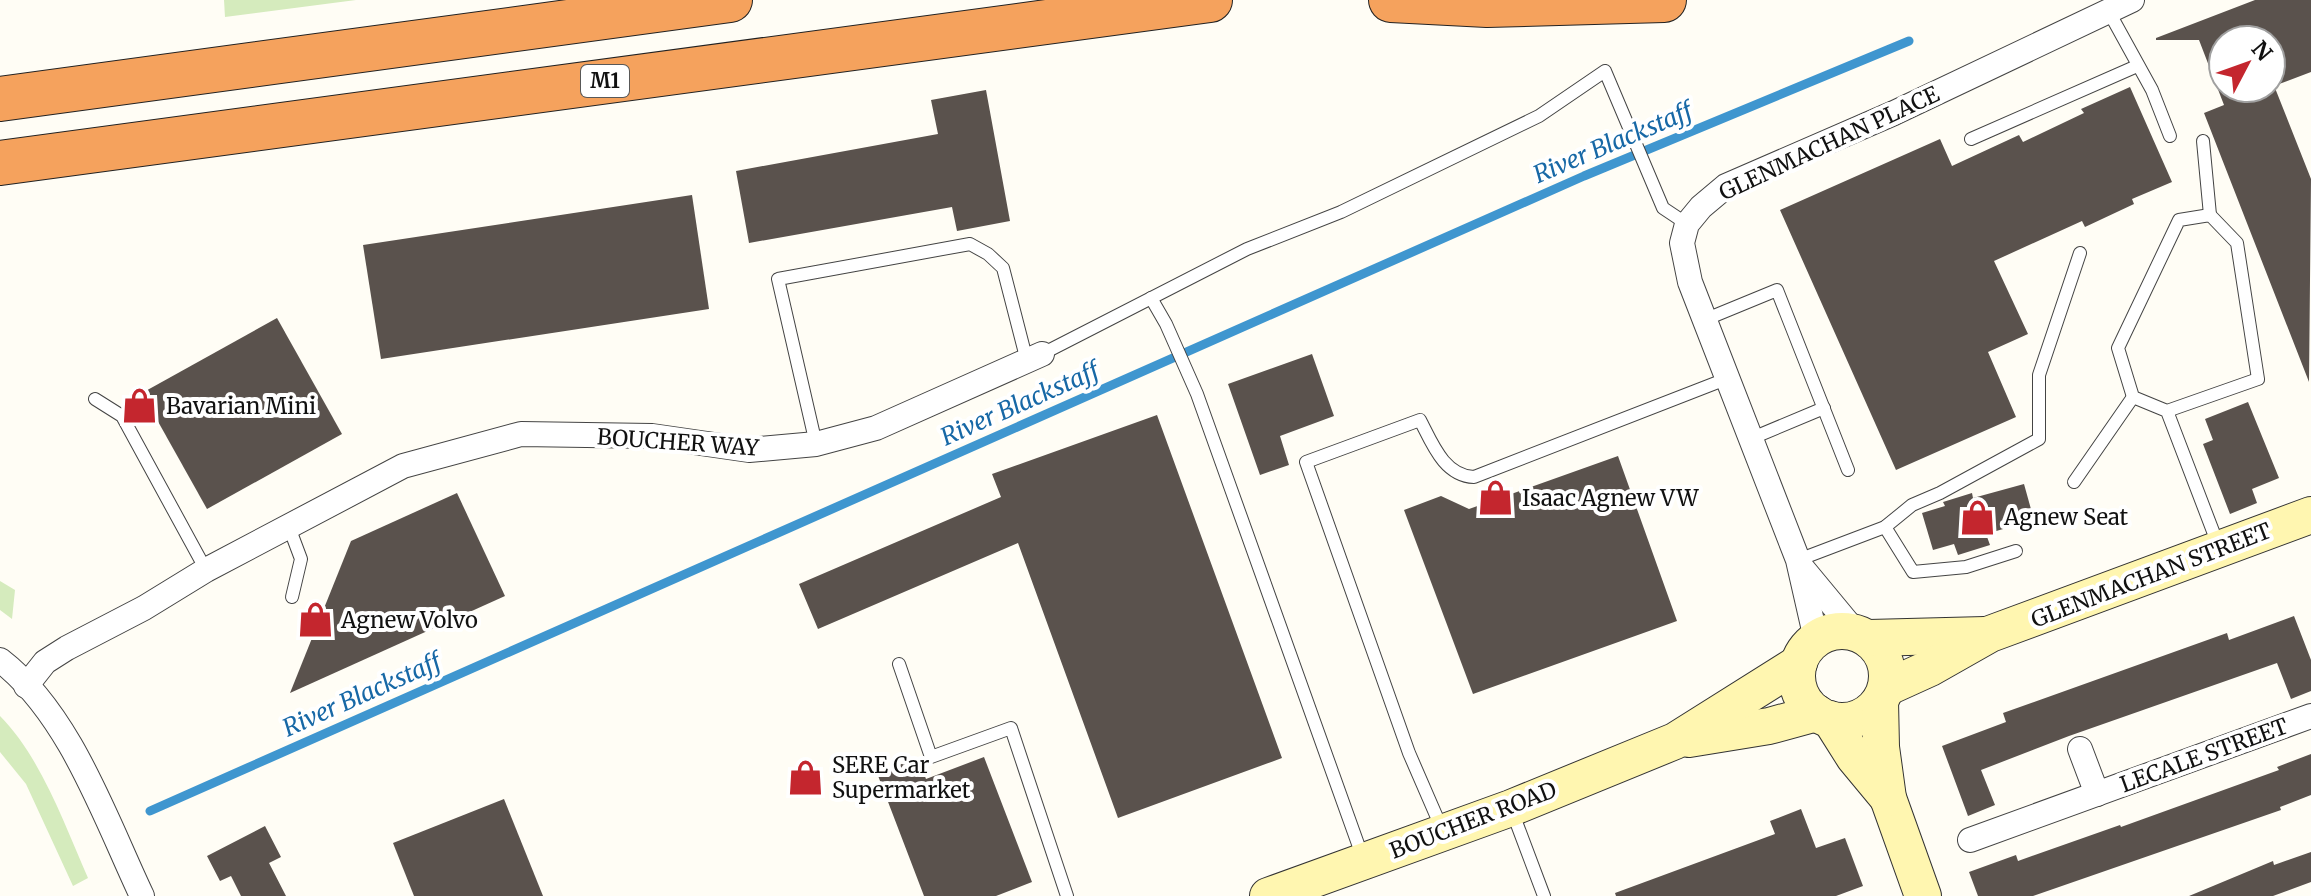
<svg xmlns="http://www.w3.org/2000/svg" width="2311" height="896" viewBox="0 0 2311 896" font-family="Merriweather,serif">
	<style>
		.green { fill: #d5ebbd }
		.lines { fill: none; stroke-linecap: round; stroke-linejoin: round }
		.stream { stroke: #3f96cf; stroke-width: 9 }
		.building { fill: #5a524d }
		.lane-casing { stroke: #444; stroke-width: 14 }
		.street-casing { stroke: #444; stroke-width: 26 }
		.secondary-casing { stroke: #333; stroke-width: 38 }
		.highway-casing { stroke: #222; stroke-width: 46 }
		.lane { stroke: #fff; stroke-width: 12 }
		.street { stroke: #fff; stroke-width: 24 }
		.secondary { stroke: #fff6b0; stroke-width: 36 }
		.highway { stroke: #f5a25d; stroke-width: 44 }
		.labels { text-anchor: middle; stroke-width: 8; stroke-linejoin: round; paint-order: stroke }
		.shield { fill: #fff; stroke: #585858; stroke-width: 2 }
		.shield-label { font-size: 20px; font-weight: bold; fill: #111 }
		.street-label { font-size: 22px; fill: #111; stroke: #fff }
		.poi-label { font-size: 22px; fill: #111; stroke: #fff; text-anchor: start }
		.water-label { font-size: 24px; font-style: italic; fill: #1768a6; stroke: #fff }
	</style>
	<rect width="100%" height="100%" fill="#fffdf5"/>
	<g class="green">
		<path d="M224 0H356L225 17Z"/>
		<path d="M0 581 15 590 12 619 0 610Z"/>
		<path d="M0 716C41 757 65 826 88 878L73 886 26 784 0 752Z"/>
	</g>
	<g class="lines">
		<path class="stream" d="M150 811 1584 176 1909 41"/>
	</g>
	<g class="building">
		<path d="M2255 0H2311V72L2271 87V40H2223V88H2275L2311 179 2309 382 2204 113 2224 105 2199 40H2156V38Z"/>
		<path d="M2130 87 2172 182 2132 199 2134 204 2085 227 2082 221 1994 261 2028 334 1988 352 2016 417 1896 470 1780 210 1940 139 1952 166 2019 135 2023 142 2084 113 2081 109Z"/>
		<path d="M986 90 1010 221 957 231 952 207 749 243 736 171 938 134 931 100Z"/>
		<path d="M692 195 709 309 381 359 363 245Z"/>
		<path d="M277 318 342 434 207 509 142 393Z"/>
		<path d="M1312 354 1334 416 1280 436 1289 465 1260 475 1228 384Z"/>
		<path d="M2248 402 2279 478 2252 489 2257 503 2230 514 2203 444 2213 440 2205 419Z"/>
		<path d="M1157 415 1282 758 1118 818 1018 543 818 629 799 584 1001 497 992 474Z"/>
		<path d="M1618 456 1677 621 1473 694 1404 510 1441 496 1469 509Z"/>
		<path d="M2024 484 2034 520 1986 534 1990 545 1958 555 1954 544 1933 550 1922 513 1945 506 1943 502 1972 493 1973 498Z"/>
		<path d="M457 493 505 596 290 693 351 541Z"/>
		<path d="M2294 616 2311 660V691L2291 699 2277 663 2069 736 1981 770 1995 805 1968 816 1942 746 2006 722 2003 713 2227 633 2229 640Z"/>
		<path d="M2311 754V795L2280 807 2281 810 2033 896H1978L1969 872 2016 855 2018 861 2120 825 2121 827 2279 770 2277 767Z"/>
		<path d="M984 757 1032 882 996 896H924L877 773 918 758 926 779Z"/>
		<path d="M504 799 543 896H414L393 843Z"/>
		<path d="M1801 809 1816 848 1845 838 1863 886 1836 896H1616L1615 893 1775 834 1770 821Z"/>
		<path d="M265 826 281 857 269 863 286 896H241L231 876 220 881 207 856Z"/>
		<path d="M2311 852V882L2273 896H2189L2273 861 2274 865Z"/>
	</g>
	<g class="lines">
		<defs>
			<g id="lane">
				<path d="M2109 12 2152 90 2170 136"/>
				<path d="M1971 139 2137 66"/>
				<path d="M2203 141 2210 215"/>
				<path d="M1151 298 1166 324 1197 394 1363 858"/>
				<path d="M1704 320 1777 290 1848 470"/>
				<path d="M1042 354 1247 249 1341 212 1539 116 1605 71 1663 208 1687 224"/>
				<path d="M95 399 122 416 206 570"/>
				<path d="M2167 411 2258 379 2237 243 2210 215 2179 220 2118 348 2133 397 2167 411 2219 547"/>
				<path d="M1750 439 1824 408"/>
				<path d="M816 444 778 279 970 244 988 254 1003 268 1027 361"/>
				<path d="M2074 482 2133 397"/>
				<path d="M289 527 301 559 292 597"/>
				<path d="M1885 527 1913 572 1966 567 2016 551"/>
				<path d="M1798 560 1885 527 1912 505 1940 493 2039 439V375L2080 253"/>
				<path d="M899 664 931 757 1011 728 1067 896"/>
				<path d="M1512 811 1544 896"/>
				<path d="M1442 829 1409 753 1306 462 1420 420C1432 443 1444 476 1474 477L1726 379"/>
			</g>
			<g id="street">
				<path d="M1803 569 1856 633"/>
				<path d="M1816 639 1798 560 1690 282 1682 243 1687 224 1701 207 1726 186 1894 113 2132 0"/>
				<path d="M0 660C70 714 105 818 142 896"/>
				<path d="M26 686 45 662 67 648 144 608 206 570 403 466 521 434 652 436 749 450 816 444 876 428 1042 354"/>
				<path d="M2080 749 2097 794"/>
				<path d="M1970 840 2311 716"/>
			</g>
			<g id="secondary">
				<circle cx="1842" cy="676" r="45"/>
				<path d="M1869 638 1985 635"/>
				<path d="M1886 688 1930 668 1990 634 2311 515"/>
				<path d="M1880 701 1881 747 1888 798 1923 896"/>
				<path d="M1830 719 1854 757 1888 798"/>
				<path d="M1689 739 1769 726 1817 713"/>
				<path d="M1268 896 1511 808 1675 741 1799 663"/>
			</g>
			<g id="highway">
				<path d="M1391 0 1487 5 1664 0"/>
				<path d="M0 99 730 0"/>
				<path d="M0 163 1210 0"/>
			</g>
		</defs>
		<use href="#lane" class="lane-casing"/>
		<use href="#street" class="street-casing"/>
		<use href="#secondary" class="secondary-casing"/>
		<use href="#highway" class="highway-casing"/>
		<use href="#lane" class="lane"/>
		<use href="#street" class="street"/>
		<use href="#secondary" class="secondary"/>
		<use href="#highway" class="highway"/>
	</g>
	<defs>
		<symbol id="shop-bare" viewBox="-9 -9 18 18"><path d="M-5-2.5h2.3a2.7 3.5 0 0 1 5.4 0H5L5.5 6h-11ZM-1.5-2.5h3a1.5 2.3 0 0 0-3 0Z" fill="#c4262e" stroke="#fff" stroke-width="2.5" paint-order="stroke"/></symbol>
	</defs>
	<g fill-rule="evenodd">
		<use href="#shop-bare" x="114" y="380" width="51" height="51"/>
		<use href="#shop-bare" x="1470" y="472" width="51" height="51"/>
		<use href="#shop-bare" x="1952" y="492" width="51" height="51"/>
		<use href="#shop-bare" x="290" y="594" width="51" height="51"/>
		<use href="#shop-bare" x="780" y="752" width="51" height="51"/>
	</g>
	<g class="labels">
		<rect class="shield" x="581" y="65" width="48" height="32" rx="6"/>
		<g class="shield-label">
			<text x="605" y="88">M1</text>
		</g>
		<g class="street-label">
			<text transform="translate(1829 143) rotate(-25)" y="8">GLENMACHAN PLACE</text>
			<text transform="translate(678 442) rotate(4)" y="8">BOUCHER WAY</text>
			<text transform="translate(2151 575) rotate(-21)" y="8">GLENMACHAN STREET</text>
			<text transform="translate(2204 755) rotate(-20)" y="8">LECALE STREET</text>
			<text transform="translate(1473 820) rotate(-21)" y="8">BOUCHER ROAD</text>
		</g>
		<g class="poi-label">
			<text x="166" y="414">Bavarian Mini</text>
			<text x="1522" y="506">Isaac Agnew VW</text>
			<text x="2004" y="525">Agnew Seat</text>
			<text x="341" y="628">Agnew Volvo</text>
			<text x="832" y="773">SERE Car<tspan x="832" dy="25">Supermarket</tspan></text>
		</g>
		<g class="water-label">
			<text transform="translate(1613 143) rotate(-23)" y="8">River Blackstaff</text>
			<text transform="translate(1020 404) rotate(-24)" y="8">River Blackstaff</text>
			<text transform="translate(362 695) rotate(-24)" y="8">River Blackstaff</text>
		</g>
	</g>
	<g transform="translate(2247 64) rotate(49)"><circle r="38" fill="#ffffff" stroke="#a0a0a0" stroke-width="2"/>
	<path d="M0-6L14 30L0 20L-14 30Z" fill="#c4262e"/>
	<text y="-12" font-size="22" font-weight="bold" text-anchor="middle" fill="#111111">N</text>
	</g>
</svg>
